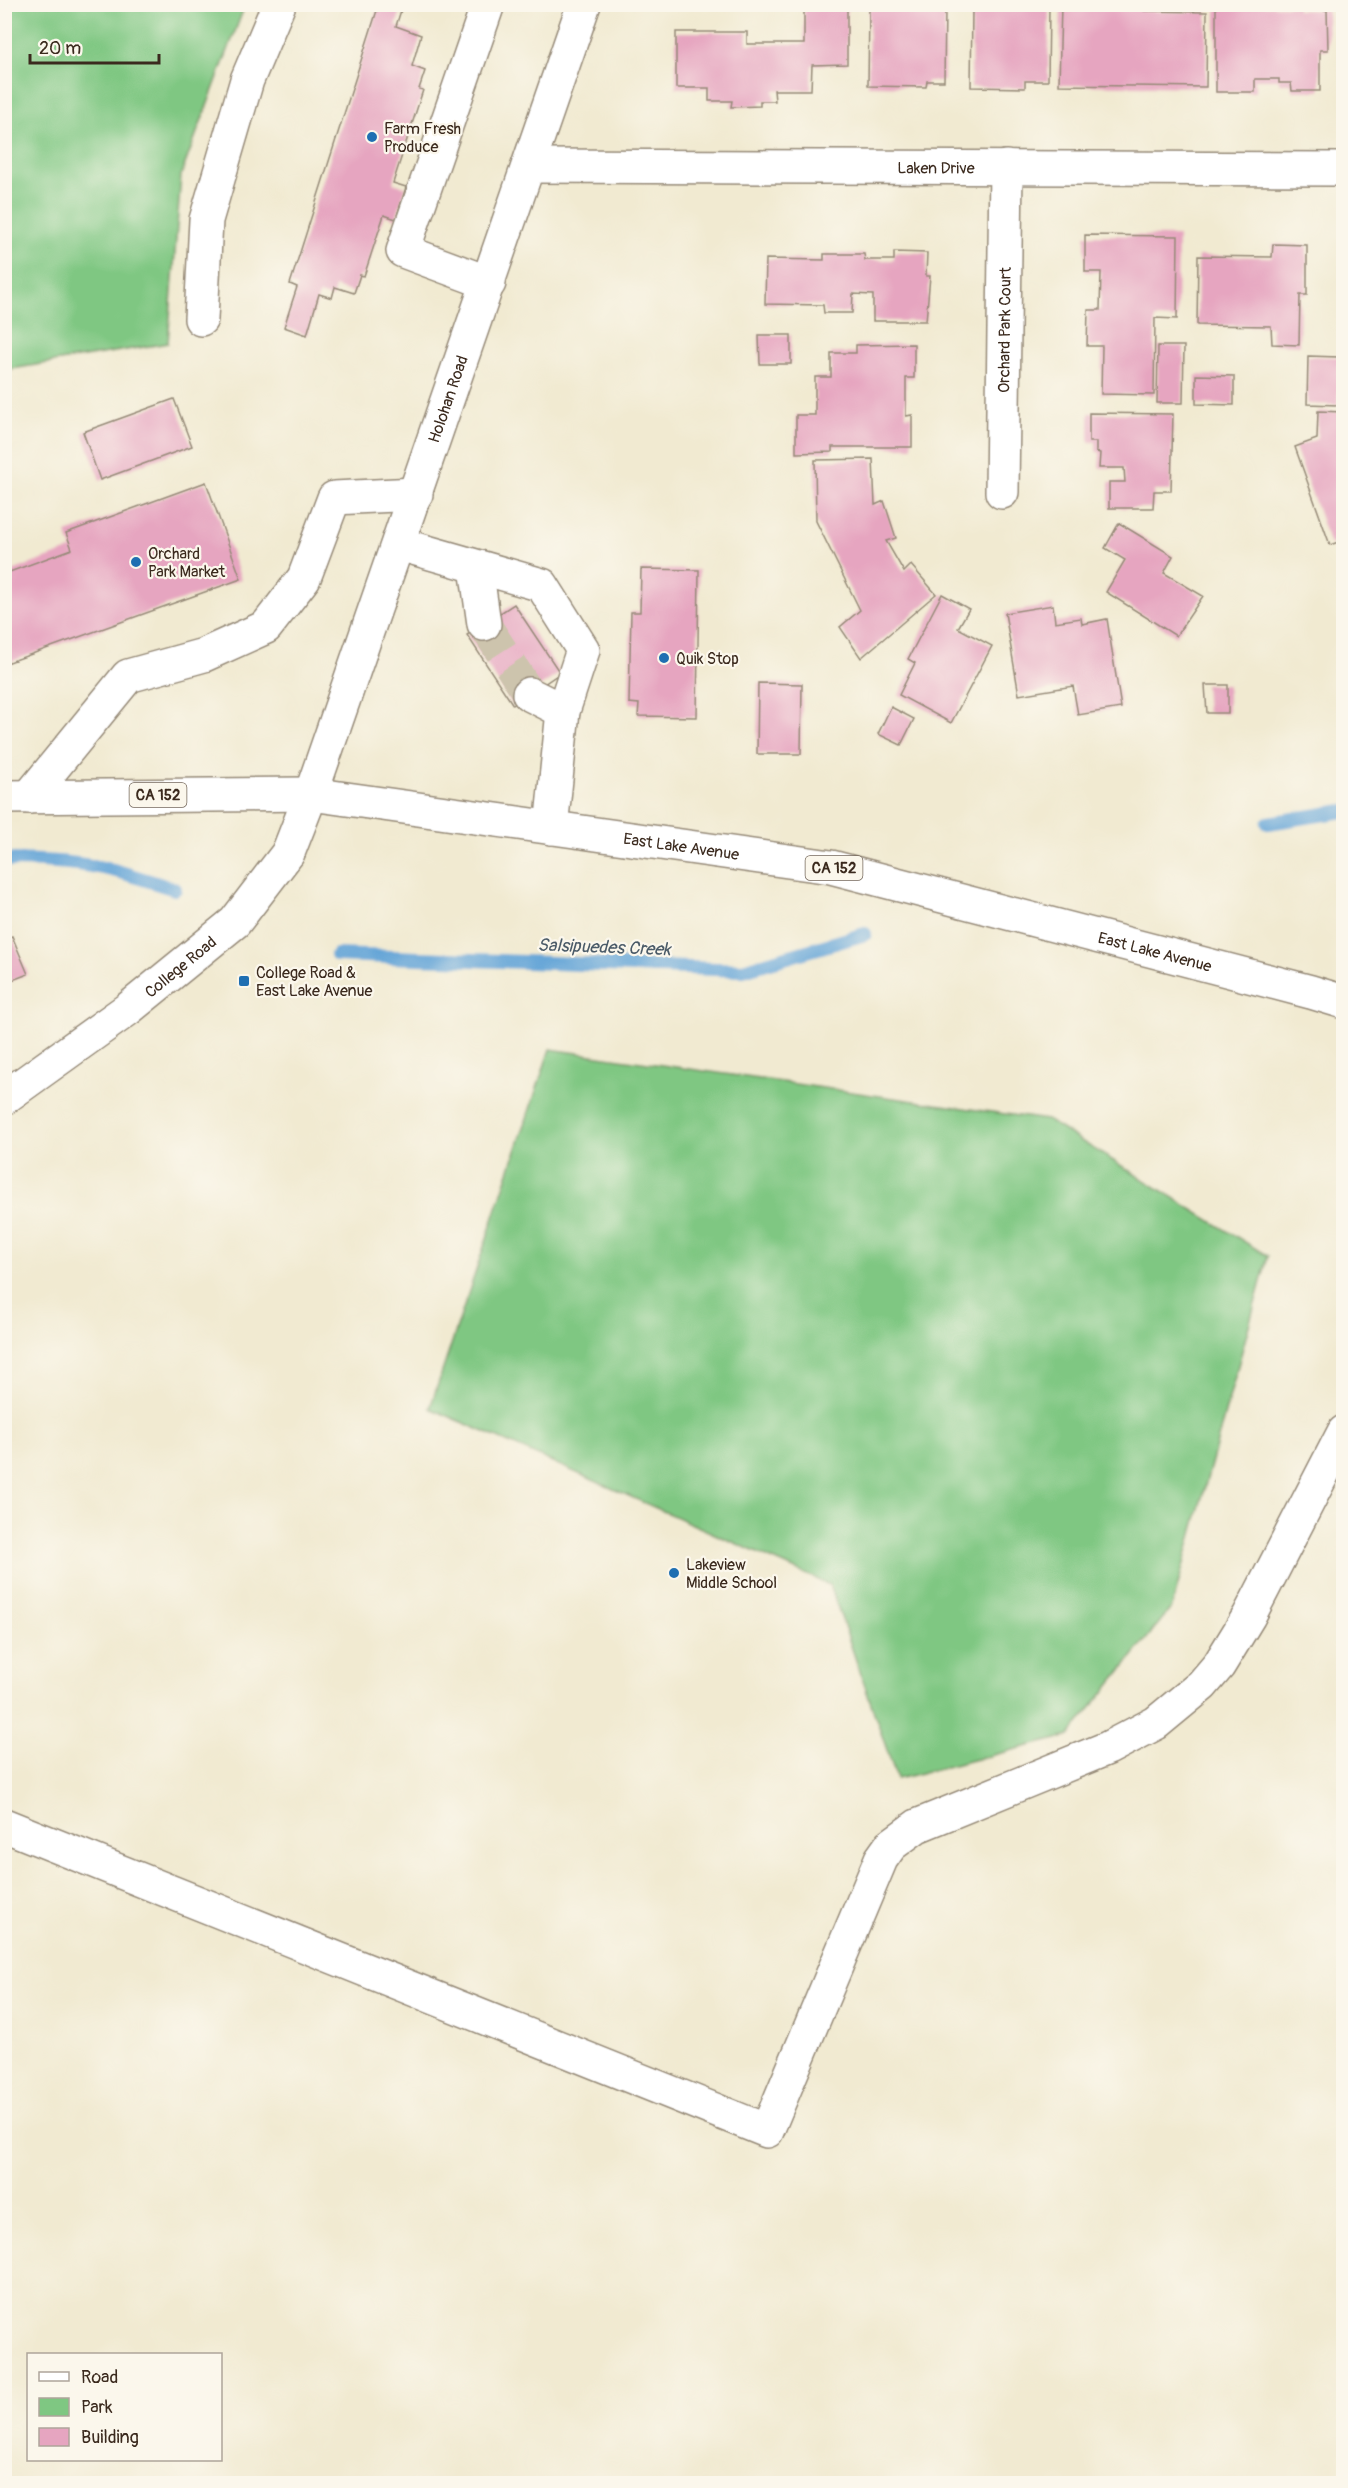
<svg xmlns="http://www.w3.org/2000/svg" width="1348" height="2488" viewBox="0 0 1348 2488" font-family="Pangolin,sans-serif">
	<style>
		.green { fill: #7fc782; stroke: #5d7850; stroke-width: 1.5 }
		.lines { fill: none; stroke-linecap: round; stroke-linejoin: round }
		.stream { stroke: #64a4d7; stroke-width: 14 }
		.building { fill: #e6a5c0 }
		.minor-tunnel { stroke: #cdc4ad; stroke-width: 33; stroke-dasharray: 33 16; stroke-linecap: butt }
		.minor-casing { stroke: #968a78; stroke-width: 36 }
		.major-casing { stroke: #968a78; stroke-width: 36 }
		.minor { stroke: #fff; stroke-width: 33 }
		.major { stroke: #fff; stroke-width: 33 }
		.poi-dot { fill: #1f6fb2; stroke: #fbf7ec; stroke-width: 2 }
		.labels { text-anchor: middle; stroke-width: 4.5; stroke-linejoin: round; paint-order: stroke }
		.shield { fill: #fbf7ec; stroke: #75685c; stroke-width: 1.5 }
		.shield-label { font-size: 15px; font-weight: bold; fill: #3b2a1e }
		.poi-label { font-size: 16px; fill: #3b2a1e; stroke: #fbf7ec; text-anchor: start }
		.street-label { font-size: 16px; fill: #3b2a1e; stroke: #fbf7ec }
		.water-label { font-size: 18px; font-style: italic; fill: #4b5b68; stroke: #fbf7ec }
	</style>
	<rect width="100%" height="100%" fill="#fbf7ec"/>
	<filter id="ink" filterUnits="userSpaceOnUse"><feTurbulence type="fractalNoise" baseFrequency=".0167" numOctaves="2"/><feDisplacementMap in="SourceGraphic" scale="12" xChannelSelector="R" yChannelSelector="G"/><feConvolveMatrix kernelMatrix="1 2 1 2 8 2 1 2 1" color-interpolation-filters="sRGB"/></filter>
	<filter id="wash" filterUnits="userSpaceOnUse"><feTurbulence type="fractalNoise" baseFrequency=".008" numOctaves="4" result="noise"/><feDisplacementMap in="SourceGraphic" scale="24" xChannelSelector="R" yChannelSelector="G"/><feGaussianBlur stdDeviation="1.35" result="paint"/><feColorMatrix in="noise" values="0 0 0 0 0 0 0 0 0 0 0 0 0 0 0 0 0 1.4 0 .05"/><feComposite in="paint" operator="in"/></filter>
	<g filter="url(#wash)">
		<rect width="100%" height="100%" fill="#f1ead1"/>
		<g class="green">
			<path d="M5 4 245 5 181 175 168 343 5 370Z"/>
			<path d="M550 1049 1047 1120 1268 1256 1172 1607 1069 1736 897 1779 830 1585 430 1408Z"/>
		</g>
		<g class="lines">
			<g class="stream">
				<path d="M1268 823 1344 811"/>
				<path d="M4 860C41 860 77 862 112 870 133 875 154 883 175 889"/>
				<path d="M337 955 743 970 865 934"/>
			</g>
		</g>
		<g id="blocks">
			<g class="building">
				<path d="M379 4H403L396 26 421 35 412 66 425 71 419 89 423 90 393 183 406 187 396 219 384 215 364 276 360 275 354 293 335 287 332 298 319 294 307 335 284 327 297 287 290 284Z"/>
				<path d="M989 4H1036V7H1049L1048 81H1025V88L971 87 972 9H989Z"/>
				<path d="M1061 5H1144V11L1207 12 1206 87 1059 85Z"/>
				<path d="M1216 5 1297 6V10H1327L1328 50H1320V91H1292L1291 83H1279V79H1255V92H1216Z"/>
				<path d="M804 6H847V64L812 65 811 90H774L775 101H760V106L731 107 732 101H709V88H676V32H747V44H804Z"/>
				<path d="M869 9 945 10 944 81H927L926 87 868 86Z"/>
				<path d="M1085 235 1178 236 1177 319 1155 318 1154 395 1101 394 1102 346H1087L1088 310H1100L1101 272H1085Z"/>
				<path d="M1273 244 1307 245V295H1300L1299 345 1272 344 1271 326 1197 325 1198 256 1272 257Z"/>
				<path d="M894 252 927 253 926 276H930L926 321H873V295L853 294 852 313H824L823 305 765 304 766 259 824 260V254H864L865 260H894Z"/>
				<path d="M759 335H791V364H760Z"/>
				<path d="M1342 340H1344V402H1340Z"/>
				<path d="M914 344V378H906V416L912 415V447H832V452L796 453V415H815V377H831V353H856V345Z"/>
				<path d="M1158 346H1184L1183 403H1157Z"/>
				<path d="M1308 356 1339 357 1338 405 1307 404Z"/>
				<path d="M1196 375 1234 376V405L1196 404Z"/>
				<path d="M174 399 192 446 100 480 83 432Z"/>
				<path d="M1318 411 1344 412V540L1330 545 1295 447 1317 439Z"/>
				<path d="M1089 413 1173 414 1171 491H1154L1153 508H1109V482H1125L1124 468H1099L1100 453 1096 452V442H1089Z"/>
				<path d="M873 459 875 505 884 501 896 538 886 541 904 572 911 565 936 594 861 658 840 627 860 610 816 521 815 460Z"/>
				<path d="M206 482 241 579 4 664V574L72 549 66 533Z"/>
				<path d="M1119 523 1173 556 1164 573 1203 596 1176 636 1106 592 1125 560 1105 548Z"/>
				<path d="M641 569 699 570 697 717 638 716 639 704 629 703 631 612H640Z"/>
				<path d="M942 594 969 609 958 628 992 646 951 723 899 695 915 663 908 659Z"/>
				<path d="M514 604 560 673 513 705 467 635Z"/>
				<path d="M1053 605 1055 622 1081 618 1082 624 1107 619 1121 708 1078 715 1073 686 1019 695 1005 613Z"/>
				<path d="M758 683 802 684 801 754H757Z"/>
				<path d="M1205 685H1228V713H1207Z"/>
				<path d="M891 707 914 719 901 745 878 734Z"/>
				<path d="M12 936 28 974 5 983V939Z"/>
			</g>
		</g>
	</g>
	<g filter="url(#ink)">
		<use href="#blocks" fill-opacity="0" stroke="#968a78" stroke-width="1.5"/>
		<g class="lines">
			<path class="minor-tunnel" d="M484 624 529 694"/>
			<defs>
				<g id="minor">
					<path d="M488 4 403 251 489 283"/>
					<path id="s1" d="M530 166 1344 169"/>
					<path d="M201 319 206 220 247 80 279 4"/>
					<path id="s2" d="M1002 492 1006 167"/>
					<path d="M399 544 542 585 583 650 563 711 551 828"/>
					<path d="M476 567 484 624"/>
					<path d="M529 694 563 711"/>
					<path d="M29 797 128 676 204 655 266 627 304 578 334 498 416 494"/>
					<path id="s3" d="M4 1098 128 1009 235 922 288 853 311 794"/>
					<path d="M4 1825 767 2131 881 1859 891 1845 917 1826 1108 1748 1156 1723 1202 1685 1219 1665 1249 1616 1344 1432"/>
				</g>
				<g id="major">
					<path id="s4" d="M311 794 584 4"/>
					<path id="s5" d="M4 797 311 794 831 867 1311 992 1344 1002"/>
				</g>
			</defs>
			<use href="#minor" class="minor-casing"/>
			<use href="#major" class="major-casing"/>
			<use href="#minor" class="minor"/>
			<use href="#major" class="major"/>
		</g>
	</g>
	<g class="poi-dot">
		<circle cx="372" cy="137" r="6"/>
		<circle cx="136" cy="562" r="6"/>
		<circle cx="664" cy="658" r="6"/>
		<rect x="238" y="975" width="12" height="12" rx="3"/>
		<circle cx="674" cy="1573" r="6"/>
	</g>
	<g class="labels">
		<g class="shield">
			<rect x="129.5" y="783" width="57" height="24" rx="4.5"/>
			<rect x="805.5" y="856" width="57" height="24" rx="4.5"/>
		</g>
		<g class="shield-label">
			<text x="158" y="800">CA 152</text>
			<text x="834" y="873">CA 152</text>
		</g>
		<g class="poi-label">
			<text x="384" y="134">Farm Fresh<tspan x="384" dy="18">Produce</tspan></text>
			<text x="148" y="559">Orchard<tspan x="148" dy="18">Park Market</tspan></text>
			<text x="676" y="664">Quik Stop</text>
			<text x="256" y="978">College Road &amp;<tspan x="256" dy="18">East Lake Avenue</tspan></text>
			<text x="686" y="1570">Lakeview<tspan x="686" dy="18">Middle School</tspan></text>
		</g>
		<g class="street-label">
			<text dy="6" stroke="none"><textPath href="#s1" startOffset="406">Laken Drive</textPath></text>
			<text dy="6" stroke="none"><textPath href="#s2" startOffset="162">Orchard Park Court</textPath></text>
			<text dy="6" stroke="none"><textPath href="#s4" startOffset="418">Holohan Road</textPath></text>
			<text dy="6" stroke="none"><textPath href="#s5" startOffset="681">East Lake Avenue</textPath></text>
			<text dy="6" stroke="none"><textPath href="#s5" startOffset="1167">East Lake Avenue</textPath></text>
			<text dy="6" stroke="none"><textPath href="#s3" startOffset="220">College Road</textPath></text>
		</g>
		<g class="water-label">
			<text transform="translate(604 947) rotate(2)" y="6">Salsipuedes Creek</text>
		</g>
	</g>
	<rect width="1348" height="2488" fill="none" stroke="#fbf7ec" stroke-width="24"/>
	<rect x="27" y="2353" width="195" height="108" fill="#fbf7ec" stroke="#aea59a" stroke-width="1.5"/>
	<rect x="39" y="2372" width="30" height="9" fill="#ffffff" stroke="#aea59a" stroke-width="1.5"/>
	<text x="81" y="2383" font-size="18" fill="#3b2a1e">Road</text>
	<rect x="39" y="2398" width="30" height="18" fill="#7fc782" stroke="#aea59a" stroke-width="1.5"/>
	<text x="81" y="2413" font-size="18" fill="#3b2a1e">Park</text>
	<rect x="39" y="2428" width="30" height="18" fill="#e6a5c0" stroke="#aea59a" stroke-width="1.5"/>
	<text x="81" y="2443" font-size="18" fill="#3b2a1e">Building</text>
	<path d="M30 54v9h129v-9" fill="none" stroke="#3b2a1e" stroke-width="3"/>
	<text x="39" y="54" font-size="18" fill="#3b2a1e" stroke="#fbf7ec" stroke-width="4.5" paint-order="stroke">20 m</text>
</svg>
